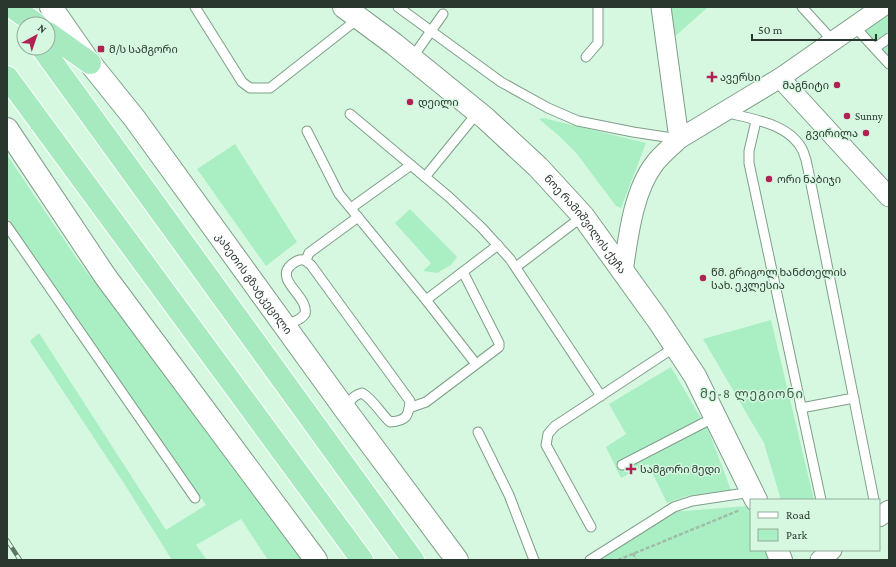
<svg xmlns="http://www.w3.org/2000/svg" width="896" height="567" viewBox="0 0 896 567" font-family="'Crimson Pro','Noto Sans Georgian',serif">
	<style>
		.green { fill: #a9efc3 }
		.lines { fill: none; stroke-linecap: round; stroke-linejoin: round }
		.service-casing { stroke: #7f9e89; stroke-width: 11 }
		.minor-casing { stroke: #7f9e89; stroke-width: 21 }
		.tertiary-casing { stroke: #7f9e89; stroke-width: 24 }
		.trunk-casing { stroke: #fff; stroke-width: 24 }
		.path { stroke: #a0bcaa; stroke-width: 2.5; stroke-dasharray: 4 2; stroke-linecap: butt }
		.service { stroke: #fff; stroke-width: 9 }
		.minor { stroke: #fff; stroke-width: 19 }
		.tertiary { stroke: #fff; stroke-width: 22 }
		.trunk { stroke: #a7eac0; stroke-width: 22 }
		.rail-casing { stroke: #5e7265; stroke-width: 4.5 }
		.rail { stroke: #d6f8e1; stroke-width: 3; stroke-dasharray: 9; stroke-linecap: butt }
		.poi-dot { fill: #b12154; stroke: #d6f8e1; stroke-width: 1.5 }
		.labels { text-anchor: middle; stroke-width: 3; stroke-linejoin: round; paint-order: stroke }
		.poi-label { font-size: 11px; fill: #2a372f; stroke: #d6f8e1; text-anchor: start }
		.street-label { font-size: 11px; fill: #2a372f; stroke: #d6f8e1 }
		.quarter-label { font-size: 13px; letter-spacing: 1px; fill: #405d4b; stroke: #d6f8e1 }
	</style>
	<rect width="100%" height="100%" fill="#d6f8e1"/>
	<g class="green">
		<path d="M668 7H708L672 39Z"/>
		<path d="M889 10V31L886 33 889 36V60L863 29Z"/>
		<path d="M543 118 646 143 621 208 616 206 577 154 558 135 539 119Z"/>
		<path d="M235 144 297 242 266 266 197 169Z"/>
		<path d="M7 155 77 259 305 560H268L241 519 196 545 207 560H172L125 485 30 341 39 333 166 530 206 505 7 217Z"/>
		<path d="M410 209 457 257 451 265 437 273 423 271 431 263 395 223Z"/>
		<path d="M771 320 814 500H781L764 443 703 339Z"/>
		<path d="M671 367 709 432 731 490 687 496 667 503 648 464 621 478 606 447 626 434 609 404Z"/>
		<path d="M748 506 751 514V550H765L769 560H594L670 512Z"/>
	</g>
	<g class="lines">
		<defs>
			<g id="service">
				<path d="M195 7 242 82 250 88H270L359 18"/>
				<path d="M398 7 501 82 548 108 578 121 633 132 679 139"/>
				<path d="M802 7 833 41"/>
				<path d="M854 26 889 64"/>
				<path d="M875 48 889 38"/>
				<path d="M586 57 598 43V7"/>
				<path d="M412 58 443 14"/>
				<path d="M724 112C751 119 790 123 803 151 805 156 807 163 808 169L874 500"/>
				<path d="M350 114 449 197 482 228 510 259 601 396"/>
				<path d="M756 121 749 151V163L821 500"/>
				<path d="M307 131 339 194 426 300 498 245"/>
				<path d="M425 177 478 112"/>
				<path d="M351 208 411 165"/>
				<path d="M7 226 195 498"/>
				<path d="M306 260 309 253 358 217"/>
				<path d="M516 267 583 216"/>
				<path d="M426 300 476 364"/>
				<path d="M283 320C291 325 300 320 305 314 309 297 277 282 289 267 292 264 295 261 300 260 305 259 307 262 311 265L410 401C409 416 406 421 390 422 380 413 374 400 362 393 352 396 349 401 347 411"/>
				<path d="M409 408 426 402 499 347V343L463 272"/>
				<path d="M801 408 854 398"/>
				<path d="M478 432 509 495 534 560"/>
				<path d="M622 465 715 417"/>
				<path d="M591 527 546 445 548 434 555 426 675 347"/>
				<path d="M590 560 674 507 692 501 752 492"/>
			</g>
			<g id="minor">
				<path d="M780 78 889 197"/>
				<path d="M679 139 780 78 882 7"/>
				<path d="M623 272C628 238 633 191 655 163 662 154 671 147 679 139L661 7"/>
				<path d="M879 517 889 510"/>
				<path d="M820 560 832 550"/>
			</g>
			<g id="tertiary">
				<path id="s1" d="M51 7 90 63 135 119 347 412 457 560"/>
				<path id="s2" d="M344 7 394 44 485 118 538 167 583 216 658 320 695 376 756 500"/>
				<path d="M7 129 105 276 316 560"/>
				<path d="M777 550 781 560"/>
			</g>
			<g id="trunk">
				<path d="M12 7 36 24"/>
				<path d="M48 33 90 63"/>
				<path d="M42 48 413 560"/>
				<path d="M7 77 362 560"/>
			</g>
		</defs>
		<use href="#service" class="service-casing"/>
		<use href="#minor" class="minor-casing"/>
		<use href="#tertiary" class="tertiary-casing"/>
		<use href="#trunk" class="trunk-casing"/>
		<g class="path">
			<path d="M633 553 636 560"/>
			<path d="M618 560 740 510"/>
		</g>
		<use href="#service" class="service"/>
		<use href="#minor" class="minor"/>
		<use href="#tertiary" class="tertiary"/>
		<use href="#trunk" class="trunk"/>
		<defs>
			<path id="rail" d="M7 540 20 560"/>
		</defs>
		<use href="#rail" class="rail-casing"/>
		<use href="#rail" class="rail"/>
	</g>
	<g class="poi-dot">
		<rect x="97" y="45" width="8" height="8" rx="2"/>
		<path d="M710 71h4v4h4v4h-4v4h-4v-4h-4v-4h4z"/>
		<circle cx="837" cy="85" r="4"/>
		<circle cx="410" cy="102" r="4"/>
		<circle cx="847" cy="116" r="4"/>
		<circle cx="866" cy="133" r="4"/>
		<circle cx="769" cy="179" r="4"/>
		<circle cx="703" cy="278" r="4"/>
		<path d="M629 463h4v4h4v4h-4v4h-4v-4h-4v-4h4z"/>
	</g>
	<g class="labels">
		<g class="poi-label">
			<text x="109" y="53">მ/ს სამგორი</text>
			<text x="720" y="81">ავერსი</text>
			<text x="829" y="89" text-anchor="end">მაგნიტი</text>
			<text x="418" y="106">დეილი</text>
			<text x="855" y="120">Sunny</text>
			<text x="858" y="137" text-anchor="end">გვირილა</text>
			<text x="777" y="183">ორი ნაბიჯი</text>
			<text x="711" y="276">წმ. გრიგოლ ხანძთელის<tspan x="711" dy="13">სახ. ეკლესია</tspan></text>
			<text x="640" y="473">სამგორი მედი</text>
		</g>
		<g class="street-label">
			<text dy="4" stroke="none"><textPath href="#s2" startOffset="326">ნოე რამიშვილის ქუჩა</textPath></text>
			<text dy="4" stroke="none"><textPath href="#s1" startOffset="343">კახეთის გზატკეცილი</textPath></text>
		</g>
		<g class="quarter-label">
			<text x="752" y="398">მე-8 ლეგიონი</text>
		</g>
	</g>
	<rect width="896" height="567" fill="none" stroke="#2a372f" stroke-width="16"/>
	<rect x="750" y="499" width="130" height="52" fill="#d6f8e1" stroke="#91ab9a"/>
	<rect x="758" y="512" width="20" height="6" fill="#ffffff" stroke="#91ab9a"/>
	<text x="786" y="519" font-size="12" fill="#2a372f">Road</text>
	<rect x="758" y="529" width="20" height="12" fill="#a9efc3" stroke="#91ab9a"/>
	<text x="786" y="539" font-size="12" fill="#2a372f">Park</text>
	<g transform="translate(36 36) rotate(40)"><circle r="19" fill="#d6f8e1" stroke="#91ab9a"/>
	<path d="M0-3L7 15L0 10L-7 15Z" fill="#b12154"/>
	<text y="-6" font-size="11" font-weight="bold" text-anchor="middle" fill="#2a372f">N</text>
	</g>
	<path d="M752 34v6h124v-6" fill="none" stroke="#2a372f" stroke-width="2"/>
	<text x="758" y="34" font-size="12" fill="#2a372f" stroke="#d6f8e1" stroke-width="3" paint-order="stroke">50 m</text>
</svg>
